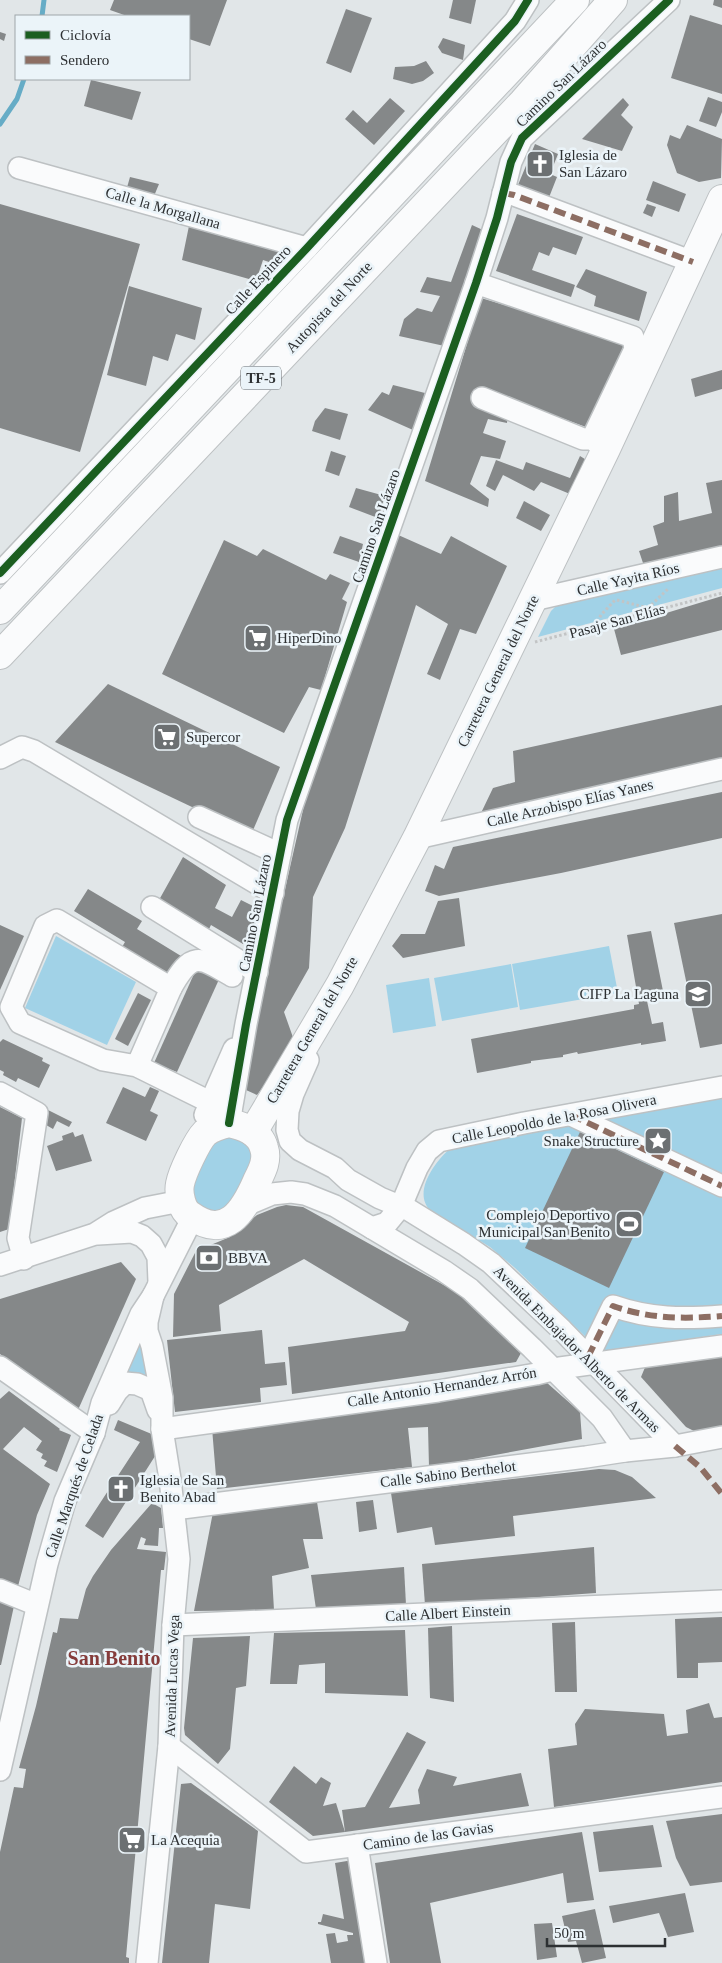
<svg xmlns="http://www.w3.org/2000/svg" width="722" height="1963" viewBox="0 0 722 1963" font-family="'Times New Roman',serif">
	<style>
		.green { fill: #a1d2e7 }
		.lines { fill: none; stroke-linecap: round; stroke-linejoin: round }
		.stream { stroke: #66acc6; stroke-width: 5 }
		.building { fill: #858889 }
		.minor-casing { stroke: #bdc1c3; stroke-width: 24 }
		.major-casing { stroke: #bdc1c3; stroke-width: 30 }
		.highway-casing { stroke: #bdc1c3; stroke-width: 30 }
		.path { stroke: #c2c4c5; stroke-width: 3; stroke-dasharray: 2.5 2.5; stroke-linecap: butt }
		.minor { stroke: #fafbfc; stroke-width: 21 }
		.major { stroke: #fafbfc; stroke-width: 28 }
		.highway { stroke: #fafbfc; stroke-width: 28 }
		.quiet { stroke: #8d6e63; stroke-width: 6; stroke-dasharray: 12 6; stroke-linecap: butt }
		.cycleway-casing { stroke: #ebf4f9; stroke-width: 11 }
		.cycleway { stroke: #1b5e20; stroke-width: 8 }
		.labels { text-anchor: middle; stroke-width: 5; stroke-linejoin: round; paint-order: stroke }
		.shield { fill: #ebf4f9; stroke: #666b6e; stroke-width: 1 }
		.shield-label { font-size: 14px; font-weight: bold; fill: #2d3032 }
		.street-label { font-size: 15px; fill: #2d3032; stroke: #ebf4f9 }
		.poi-label { font-size: 15px; fill: #2d3032; stroke: #ebf4f9; text-anchor: start }
		.district-label { font-size: 20px; font-weight: bold; fill: #853c3b; stroke: #ebf4f9 }
	</style>
	<rect width="100%" height="100%" fill="#e1e6e8"/>
	<g class="green">
		<path d="M722 565V588L538 637 551 611 556 606Z"/>
		<path d="M56 936 136 982 107 1045 25 1008Z"/>
		<path d="M609 946 618 993 520 1010 512 964Z"/>
		<path d="M511 964 518 1007 442 1021 434 978Z"/>
		<path d="M429 978 436 1026 393 1033 386 985Z"/>
		<path d="M722 1098V1334L606 1351 597 1348 515 1268 490 1247 430 1210C412 1192 436 1160 451 1148Z"/>
		<path d="M231 1134 250 1145 254 1155 236 1204 217 1215 192 1202V1177L207 1144Z"/>
		<path d="M139 1331 149 1376 135 1373 122 1374Z"/>
	</g>
	<g class="lines">
		<g class="stream">
			<path d="M42 16 44 0"/>
			<path d="M0 124 17 99 24 79"/>
		</g>
	</g>
	<g class="building">
		<path d="M114 0H227L210 46 189 39V16H127L110 10Z"/>
		<path d="M453 0H476L471 24 449 18Z"/>
		<path d="M714 0H722V8L713 5Z"/>
		<path d="M346 9 372 18 351 73 326 63Z"/>
		<path d="M690 15 722 25V94L671 78Z"/>
		<path d="M0 32 6 34 4 41 0 39Z"/>
		<path d="M443 38 465 45 463 60 442 53 438 47Z"/>
		<path d="M426 61 434 73 423 81 412 84 393 79 395 67 414 66Z"/>
		<path d="M91 80 141 92 132 120 84 106Z"/>
		<path d="M708 97 722 102V112L716 127 699 121Z"/>
		<path d="M390 98 405 111 374 145 345 119 353 110 367 123Z"/>
		<path d="M623 98 629 105 621 115 633 127 622 151 582 139Z"/>
		<path d="M687 125 722 139 721 178 699 182 677 173 667 145 670 135 680 139Z"/>
		<path d="M535 144 558 154 550 174 557 177 548 200 518 185Z"/>
		<path d="M130 177 159 184 154 196 126 191Z"/>
		<path d="M653 181 686 194 679 212 646 200Z"/>
		<path d="M0 204 140 244 80 452 0 428Z"/>
		<path d="M647 204 656 207 652 217 643 213Z"/>
		<path d="M517 214 583 237 576 255 553 247 549 256 539 252 532 270 575 285 571 297 496 271Z"/>
		<path d="M190 221 295 249 284 267 263 260 256 281 182 260Z"/>
		<path d="M472 225 485 231 449 347 399 336 404 319 417 308 432 312 440 296 420 292 427 277 451 282Z"/>
		<path d="M586 269 647 292 639 321 594 306 596 296 576 287Z"/>
		<path d="M129 286 202 308 195 340 176 334 168 361 153 356 146 386 107 375Z"/>
		<path d="M481 298 627 342 595 423 586 427 479 388 475 399 508 412 507 423 488 419 483 433 506 441 500 459 481 456 470 484 489 499 488 507 425 481Z"/>
		<path d="M722 370V389L695 397 691 379Z"/>
		<path d="M393 385 425 393 413 430 368 410 382 392 389 395Z"/>
		<path d="M325 408 348 414 340 440 312 431 315 421Z"/>
		<path d="M331 451 346 456 339 476 325 471Z"/>
		<path d="M580 456 588 461 570 494 541 482 534 491 503 475 495 491 486 486 496 460 523 470 526 462 570 478Z"/>
		<path d="M722 480V546L644 566 639 551 658 545 653 526 664 522V496L678 492 679 521 712 513 706 483Z"/>
		<path d="M356 488 385 496 378 518 349 507Z"/>
		<path d="M524 501 550 515 541 531 516 518Z"/>
		<path d="M396 534 441 554 451 536 507 566 476 634 460 629 440 680 427 674 448 624 416 605 345 828 313 897 309 968 284 1012 295 1043 257 1095 246 1090 257 1013 310 779Z"/>
		<path d="M340 536 363 544 359 562 333 553Z"/>
		<path d="M224 540 257 556 263 549 326 580 330 574 350 583 342 599 347 602 321 690 309 687 284 733 162 674Z"/>
		<path d="M722 596V630L621 655 614 629Z"/>
		<path d="M108 684 280 767 251 835 55 742Z"/>
		<path d="M722 705V761L481 813 493 788 515 782 513 751Z"/>
		<path d="M722 792V838L561 873 439 896 425 891 435 865 444 869 453 847Z"/>
		<path d="M183 857 226 885 215 908 232 917 241 900 259 909 254 929 243 944 211 925 206 935 159 900Z"/>
		<path d="M88 889 142 921 137 929 181 956 170 975 122 947 125 942 74 911Z"/>
		<path d="M459 898 465 946 403 958 392 946 401 934H425L438 901Z"/>
		<path d="M722 914V1044L700 1048 674 923Z"/>
		<path d="M0 925 24 936 0 990Z"/>
		<path d="M651 931 664 996 649 999V1001H647L652 1024 663 1022 666 1041 641 1045V1043L578 1054 577 1052 563 1055V1057L531 1061V1063L477 1073 471 1039 634 1009V1005L639 1004 627 935Z"/>
		<path d="M198 965 221 975 177 1072 154 1063Z"/>
		<path d="M138 993 151 1000 128 1046 115 1039Z"/>
		<path d="M3 1039 43 1058 42 1061 50 1065 39 1088 18 1078 16 1082 3 1075 4 1072 0 1070V1042Z"/>
		<path d="M123 1087 145 1097 150 1087 159 1091 150 1111 158 1115 146 1141 106 1123Z"/>
		<path d="M0 1107 22 1118 9 1229 0 1232Z"/>
		<path d="M44 1108 72 1122 69 1127 57 1121 53 1129 41 1122Z"/>
		<path d="M73 1132 75 1137 83 1134 92 1161 56 1171 47 1146 63 1140 62 1136Z"/>
		<path d="M580 1132 664 1172 609 1288 525 1248Z"/>
		<path d="M286 1205 303 1207 469 1299 521 1353 516 1362 292 1394 288 1347 405 1331 409 1322 304 1259 219 1305 221 1331 173 1337 174 1294 196 1251 230 1237 257 1215 277 1207Z"/>
		<path d="M121 1262 136 1279 78 1410 0 1354V1299Z"/>
		<path d="M262 1330 265 1364 285 1362 287 1385 260 1388 261 1402 175 1412 167 1340Z"/>
		<path d="M722 1355V1429L698 1433 686 1427 641 1377 646 1365Z"/>
		<path d="M546 1382 580 1412 582 1439 429 1467 428 1427 408 1428 412 1467 217 1489 212 1428Z"/>
		<path d="M9 1391 60 1429 59 1430 71 1435 57 1472 44 1466 47 1461 41 1458 43 1454 36 1450 42 1441 24 1427 3 1449 50 1484 37 1515 17 1590 0 1583V1399Z"/>
		<path d="M118 1420 154 1435 157 1453 103 1538 85 1526 140 1442 114 1430Z"/>
		<path d="M599 1469 615 1470 632 1477 656 1498 513 1516 515 1536 435 1545 432 1527 397 1533 391 1493Z"/>
		<path d="M373 1500 377 1529 359 1532 356 1502Z"/>
		<path d="M317 1502 323 1539H303L309 1568 272 1576 274 1610 194 1611 213 1512Z"/>
		<path d="M152 1503 161 1508 163 1528H159L158 1546 144 1545 146 1539 141 1537 137 1549 166 1552 164 1570H161L126 1957 129 1958V1963H0V1852L14 1787 23 1788 26 1769 19 1768 36 1706 53 1632 57 1633 60 1618 78 1619 86 1589 93 1576 111 1550Z"/>
		<path d="M594 1547 596 1593 425 1605 422 1564Z"/>
		<path d="M404 1567 406 1605 316 1609 311 1575Z"/>
		<path d="M0 1598 14 1606 1 1665H0Z"/>
		<path d="M722 1617V1662L698 1663V1678H677L675 1619Z"/>
		<path d="M575 1622 577 1692H555L552 1623Z"/>
		<path d="M452 1626 454 1702 430 1698 428 1628Z"/>
		<path d="M405 1630 408 1696 325 1693V1663L299 1665 297 1684H270L274 1633Z"/>
		<path d="M250 1636 246 1686 236 1688 230 1749 218 1764 185 1735 184 1728 193 1638Z"/>
		<path d="M709 1703 714 1718 722 1717V1782L554 1807 548 1749 577 1745 575 1724 585 1709 664 1714 667 1736 688 1733 686 1710Z"/>
		<path d="M407 1732 426 1742 389 1808 420 1804 418 1790 427 1769 457 1777 453 1786 521 1773 529 1806 345 1832 342 1810 365 1807Z"/>
		<path d="M294 1766 316 1784 321 1777 331 1783 323 1806 336 1803 345 1832 313 1836 269 1802Z"/>
		<path d="M191 1783 258 1831 250 1909 215 1904 209 1963H162L181 1784Z"/>
		<path d="M722 1814V1882L690 1886 676 1858 666 1821Z"/>
		<path d="M653 1825 662 1867 599 1872 593 1832Z"/>
		<path d="M582 1832 594 1900 567 1903 563 1873 430 1903 441 1963H390L375 1863Z"/>
		<path d="M353 1860 371 1963H331L326 1934 335 1933 337 1943 348 1941 347 1935H353V1933L318 1924V1922H321L323 1914 344 1919 335 1863Z"/>
		<path d="M685 1893 694 1932 668 1937 659 1913 613 1923 609 1906Z"/>
		<path d="M595 1909 606 1958 582 1963 576 1941 568 1942 562 1916Z"/>
		<path d="M552 1923 557 1957 537 1960 534 1924Z"/>
	</g>
	<g class="lines">
		<defs>
			<g id="minor">
				<path d="M19 168 307 248"/>
				<path d="M503 193 514 195 693 262"/>
				<path d="M476 283 633 337 635 349 592 439"/>
				<path d="M482 398 583 439H592L603 447"/>
				<path d="M0 573 307 248 515 21 528 0"/>
				<path d="M533 600 722 557"/>
				<path d="M0 758 22 747 34 751 273 893"/>
				<path d="M199 817 280 854"/>
				<path d="M417 838 722 769"/>
				<path d="M152 907 257 972"/>
				<path d="M171 988C192 951 199 956 232 976"/>
				<path d="M308 1060 293 1094 288 1111 287 1130 290 1141 300 1150 335 1168 348 1180 380 1198 409 1210 464 1244 491 1263 562 1330 675 1446"/>
				<path d="M137 1066 171 988 57 920 45 926 11 1007 20 1023 103 1060 137 1066 224 1109 231 1110"/>
				<path d="M0 1093 37 1113 18 1238 24 1259"/>
				<path d="M205 1115 234 1049"/>
				<path d="M571 1115 722 1186"/>
				<path d="M229 1123 246 1024 287 820 476 283 497 218 511 162 522 138 669 0"/>
				<path d="M246 1205 272 1194 291 1192 305 1194 335 1206 444 1271 470 1289 532 1348 602 1418 625 1451"/>
				<path d="M372 1228 387 1223 401 1206 417 1168 427 1151 439 1141 524 1123 722 1087"/>
				<path d="M98 1234 132 1232 142 1236 151 1244 158 1257 159 1282"/>
				<path d="M0 1265 95 1234 114 1222 145 1208 181 1201"/>
				<path d="M588 1357 613 1306C650 1319 683 1319 722 1316"/>
				<path d="M0 1367 94 1433"/>
				<path d="M109 1404 117 1391 125 1383 137 1384 151 1390 158 1410"/>
				<path d="M162 1429 438 1391 536 1374 560 1368 722 1346"/>
				<path d="M174 1509 586 1457 625 1451 675 1446 722 1437"/>
				<path d="M0 1590 37 1605"/>
				<path d="M173 1625 722 1601"/>
				<path d="M169 1746 306 1852 722 1797"/>
				<path d="M0 1770 47 1564 65 1501 94 1433 102 1403 141 1314 153 1296 193 1217"/>
				<path d="M357 1845 376 1963"/>
				<path d="M147 1963 169 1746 173 1625 179 1559 170 1479 162 1429V1398L152 1346 147 1331V1322L153 1296"/>
			</g>
			<g id="major">
				<path d="M229 1123C244 1126 260 1132 264 1148 268 1160 262 1171 257 1181 244 1211 226 1241 190 1215 182 1210 178 1194 180 1184 182 1173 197 1141 205 1133 212 1127 220 1125 229 1123Z"/>
				<path d="M253 1132 340 985 417 838 606 449 722 199"/>
			</g>
			<g id="highway">
				<path d="M0 610 575 0"/>
				<path d="M0 655 523 102 613 0"/>
			</g>
		</defs>
		<use href="#minor" class="minor-casing"/>
		<use href="#major" class="major-casing"/>
		<use href="#highway" class="highway-casing"/>
		<g class="path">
			<path d="M617 600 648 608"/>
			<path d="M646 613 648 608 669 588"/>
			<path d="M595 626 601 615 615 600"/>
			<path d="M535 642 722 593"/>
		</g>
		<use href="#minor" class="minor"/>
		<use href="#major" class="major"/>
		<use href="#highway" class="highway"/>
		<g class="quiet">
			<path d="M503 193 514 195 693 262"/>
			<path d="M571 1115 722 1186"/>
			<path d="M588 1357 613 1306C650 1319 683 1319 722 1316"/>
			<path d="M675 1446 701 1468 722 1494"/>
		</g>
		<defs>
			<g id="cycleway">
				<path d="M0 573 307 248 515 21 528 0"/>
				<path d="M229 1123 246 1024 287 820 476 283 497 218 511 162 522 138 669 0"/>
			</g>
		</defs>
		<use href="#cycleway" class="cycleway-casing"/>
		<use href="#cycleway" class="cycleway"/>
	</g>
	<defs>
		<symbol id="church-square" viewBox="-11 -11 22 22"><rect x="-9" y="-9" width="18" height="18" rx="4" fill="#6c7072" stroke="#ebf4f9"/><path d="M-1.2-6h2.4v3.5h3.3v2.4h-3.3V6h-2.4V-.1h-3.3v-2.4h3.3Z" fill="#fff"/></symbol>
		<symbol id="supermarket-square" viewBox="-11 -11 22 22"><rect x="-9" y="-9" width="18" height="18" rx="4" fill="#6c7072" stroke="#ebf4f9"/><path d="M-6-5.5h2.5l.6 2H6L4.5 2H-2.5L-4.4-4H-6ZM-1.5 3.2a1.3 1.3 0 1 0 .1 0ZM3 3.2a1.3 1.3 0 1 0 .1 0Z" fill="#fff"/></symbol>
		<symbol id="school-square" viewBox="-11 -11 22 22"><rect x="-9" y="-9" width="18" height="18" rx="4" fill="#6c7072" stroke="#ebf4f9"/><path d="M0-5L7-2L0 1L-7-2ZM-4 1L0 2.5L4 1V4Q0 6-4 4Z" fill="#fff"/></symbol>
		<symbol id="sight-square" viewBox="-11 -11 22 22"><rect x="-9" y="-9" width="18" height="18" rx="4" fill="#6c7072" stroke="#ebf4f9"/><path d="M0-6L1.8-2.2L6-1.7L2.9 1.2L3.7 5.4L0 3.3L-3.7 5.4L-2.9 1.2L-6-1.7L-1.8-2.2Z" fill="#fff"/></symbol>
		<symbol id="stadium-square" viewBox="-11 -11 22 22"><rect x="-9" y="-9" width="18" height="18" rx="4" fill="#6c7072" stroke="#ebf4f9"/><path d="M0-5a6.5 5 0 1 0 0 10a6.5 5 0 1 0 0-10ZM-3.5-1.8h7v3.6h-7Z" fill="#fff"/></symbol>
		<symbol id="bank-square" viewBox="-11 -11 22 22"><rect x="-9" y="-9" width="18" height="18" rx="4" fill="#6c7072" stroke="#ebf4f9"/><path d="M-6-4H6V4H-6ZM0-2.3a2.3 2.3 0 1 0 0 4.6a2.3 2.3 0 1 0 0-4.6Z" fill="#fff"/></symbol>
	</defs>
	<g fill-rule="evenodd">
		<use href="#church-square" x="524" y="148" width="32" height="32"/>
		<use href="#supermarket-square" x="242" y="622" width="32" height="32"/>
		<use href="#supermarket-square" x="151" y="721" width="32" height="32"/>
		<use href="#school-square" x="682" y="978" width="32" height="32"/>
		<use href="#sight-square" x="642" y="1125" width="32" height="32"/>
		<use href="#stadium-square" x="613" y="1208" width="32" height="32"/>
		<use href="#bank-square" x="193" y="1242" width="32" height="32"/>
		<use href="#church-square" x="105" y="1473" width="32" height="32"/>
		<use href="#supermarket-square" x="116" y="1824" width="32" height="32"/>
	</g>
	<g class="labels">
		<rect class="shield" x="241" y="366.5" width="40" height="23" rx="4"/>
		<g class="shield-label">
			<text x="261" y="383">TF-5</text>
		</g>
		<g class="street-label">
			<text transform="translate(561 83) rotate(-44)" y="5">Camino San Lázaro</text>
			<text transform="translate(163 208) rotate(16)" y="5">Calle la Morgallana</text>
			<text transform="translate(258 280) rotate(-47)" y="5">Calle Espinero</text>
			<text transform="translate(329 307) rotate(-47)" y="5">Autopista del Norte</text>
			<text transform="translate(376 526) rotate(-71)" y="5">Camino San Lázaro</text>
			<text transform="translate(628 579) rotate(-13)" y="5">Calle Yayita Ríos</text>
			<text transform="translate(617 621) rotate(-15)" y="5">Pasaje San Elías</text>
			<text transform="translate(498 671) rotate(-64)" y="5">Carretera General del Norte</text>
			<text transform="translate(570 803) rotate(-13)" y="5">Calle Arzobispo Elías Yanes</text>
			<text transform="translate(255 913) rotate(-79)" y="5">Camino San Lázaro</text>
			<text transform="translate(312 1030) rotate(-60)" y="5">Carretera General del Norte</text>
			<text transform="translate(554 1119) rotate(-11)" y="5">Calle Leopoldo de la Rosa Olivera</text>
			<text transform="translate(577 1349) rotate(45)" y="5">Avenida Embajador Alberto de Armas</text>
			<text transform="translate(442 1387) rotate(-9)" y="5">Calle Antonio Hernandez Arrón</text>
			<text transform="translate(448 1474) rotate(-7)" y="5">Calle Sabino Berthelot</text>
			<text transform="translate(74 1486) rotate(-71)" y="5">Calle Marqués de Celada</text>
			<text transform="translate(448 1613) rotate(-3)" y="5">Calle Albert Einstein</text>
			<text transform="translate(172 1676) rotate(-88)" y="5">Avenida Lucas Vega</text>
			<text transform="translate(428 1836) rotate(-8)" y="5">Camino de las Gavias</text>
		</g>
		<g class="poi-label">
			<text x="559" y="160">Iglesia de<tspan x="559" dy="17">San Lázaro</tspan></text>
			<text x="277" y="643">HiperDino</text>
			<text x="186" y="742">Supercor</text>
			<text x="679" y="999" text-anchor="end">CIFP La Laguna</text>
			<text x="639" y="1146" text-anchor="end">Snake Structure</text>
			<text x="610" y="1220" text-anchor="end">Complejo Deportivo<tspan x="610" dy="17">Municipal San Benito</tspan></text>
			<text x="228" y="1263">BBVA</text>
			<text x="140" y="1485">Iglesia de San<tspan x="140" dy="17">Benito Abad</tspan></text>
			<text x="151" y="1845">La Acequia</text>
		</g>
		<g class="district-label">
			<text x="114" y="1665">San Benito</text>
		</g>
	</g>
	<rect x="15" y="15" width="175" height="65" fill="#ebf4f9" stroke="#9fa6a9"/>
	<rect x="25" y="31" width="25" height="8" fill="#1b5e20" stroke="#9fa6a9"/>
	<text x="60" y="40" font-size="15" fill="#2d3032">Ciclovía</text>
	<rect x="25" y="56" width="25" height="8" fill="#8d6e63" stroke="#9fa6a9"/>
	<text x="60" y="65" font-size="15" fill="#2d3032">Sendero</text>
	<path d="M547 1938v8h118v-8" fill="none" stroke="#2d3032" stroke-width="2.5"/>
	<text x="554" y="1938" font-size="15" fill="#2d3032" stroke="#ebf4f9" stroke-width="4" paint-order="stroke">50 m</text>
</svg>
